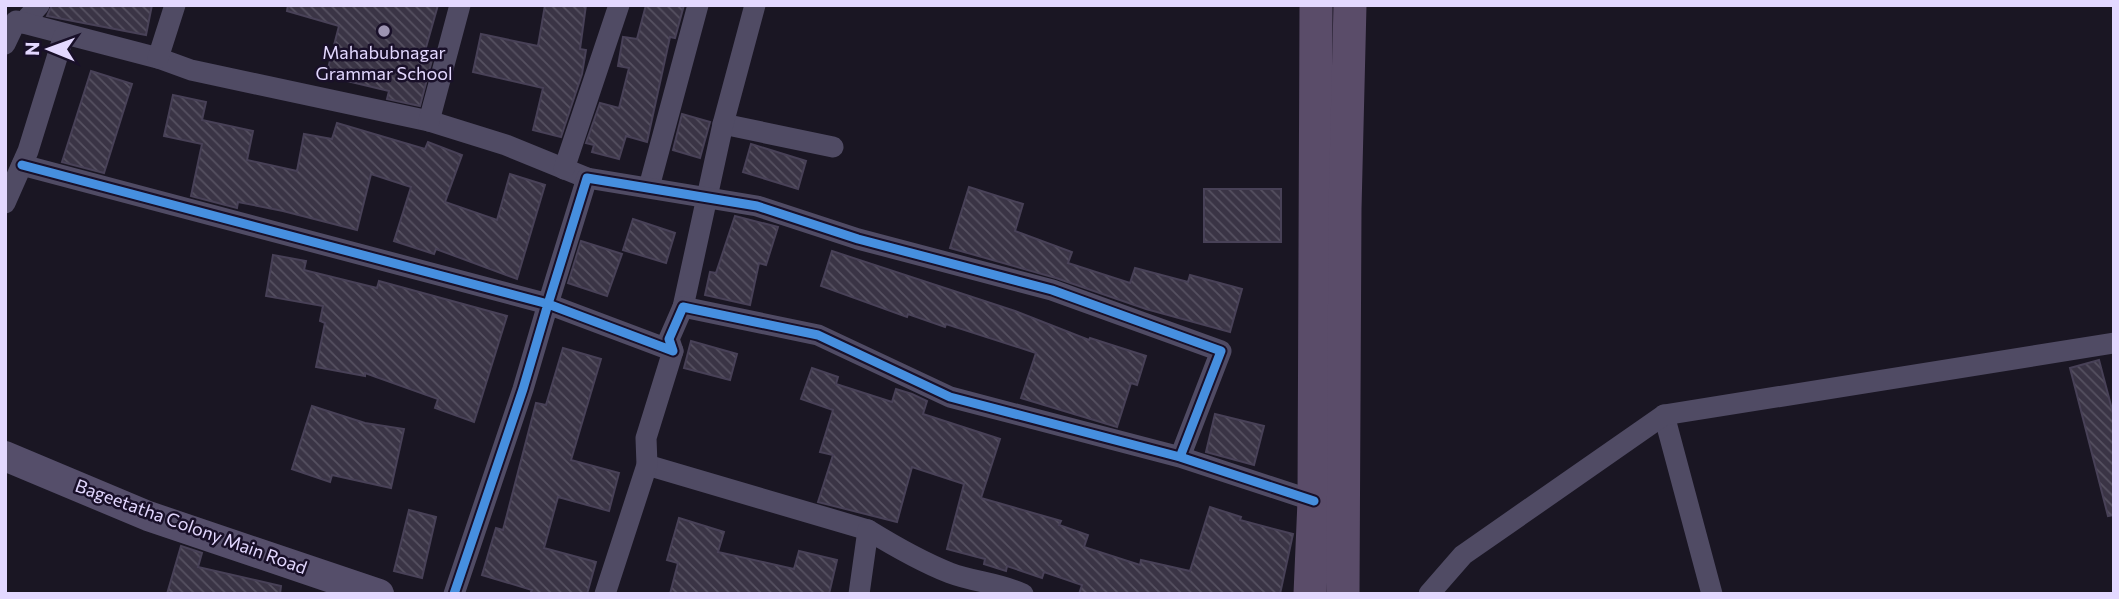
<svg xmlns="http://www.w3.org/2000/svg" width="2119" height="599" viewBox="0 0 2119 599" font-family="Commissioner,sans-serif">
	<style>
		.building { fill: url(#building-back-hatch); stroke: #484157; stroke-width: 2 }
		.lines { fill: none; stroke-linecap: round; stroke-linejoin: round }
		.street { stroke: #504b64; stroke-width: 21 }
		.secondary { stroke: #554e6a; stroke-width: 30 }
		.primary { stroke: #5a4c69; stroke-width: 33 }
		.cycleway-casing { stroke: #191029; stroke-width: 13 }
		.cycleway { stroke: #468fdf; stroke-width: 9 }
		.poi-dot { fill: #9d94b2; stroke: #191029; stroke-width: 2.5 }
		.labels { text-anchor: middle; stroke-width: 5; stroke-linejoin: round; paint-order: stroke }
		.poi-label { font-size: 18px; fill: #e3d8ff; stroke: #191029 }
		.street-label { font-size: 18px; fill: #e3d8ff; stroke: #191029 }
	</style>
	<defs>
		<pattern id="building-back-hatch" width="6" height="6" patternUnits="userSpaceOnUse" patternTransform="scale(1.75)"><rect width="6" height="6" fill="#3a3445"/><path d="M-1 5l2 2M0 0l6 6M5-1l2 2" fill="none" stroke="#565161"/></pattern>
	</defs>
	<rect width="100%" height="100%" fill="#1a1623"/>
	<g class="building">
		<path d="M52 5H152L146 35 47 16Z"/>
		<path d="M288 5H438L423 58 432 60 420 106 387 99 389 91 326 76 339 26 287 11Z"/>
		<path d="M545 5H586L580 49 586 50 582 74 561 137 533 130 543 88 473 72 481 34 538 46Z"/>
		<path d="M646 5H684L675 38 670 37 647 142 626 136 619 159 592 152 594 145 586 143 600 103 619 108 629 68 618 66 623 37 637 39Z"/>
		<path d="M91 71 132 84 104 173 62 162Z"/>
		<path d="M173 95 206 102 202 120 253 131 247 160 297 171 304 134 332 139 337 123 425 149 428 142 462 155 445 202 497 220 510 174 545 185 517 279 436 249 434 254 394 241 411 187 371 174 357 230 283 211 238 202 237 208 191 196 202 144 164 136Z"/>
		<path d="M682 114 710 122 700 158 673 150Z"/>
		<path d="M751 144 806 161 798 189 743 172Z"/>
		<path d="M969 187 1023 204 1015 231 1072 252 1068 263 1130 283 1135 268 1188 282 1190 275 1242 289 1230 332 1146 309 1056 278 950 248Z"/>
		<rect x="1204" y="189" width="77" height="53"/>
		<path d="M735 216 778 227 766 265 759 263 750 305 705 295 710 272 716 273Z"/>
		<path d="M633 219 675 233 666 263 623 250Z"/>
		<path d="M581 241 622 254 607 296 568 283Z"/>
		<path d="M832 251 1015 311 1089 340 1090 338 1146 356 1137 385 1131 383 1117 427 1021 398 1036 353 946 324 945 327 908 314 907 317 821 286Z"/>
		<path d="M273 255 306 261 304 270 377 288 379 281 507 316 474 422 435 408 438 399 365 373V376L316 367 325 323 320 321 323 306 266 296Z"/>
		<path d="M691 341 737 354 730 380 684 368Z"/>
		<path d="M563 348 601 359 571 460 619 473 609 511 558 497 544 548 596 562 587 594H530L532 590 482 575 496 528 503 530 536 403 546 405Z"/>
		<path d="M2099 360 2114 417V515L2108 516 2070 368Z"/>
		<path d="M812 368 838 377 836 384 892 402 896 389 912 394 927 401 923 414 1000 439 981 498 1061 521 1059 525 1088 535 1084 547 1140 565 1141 560 1190 571 1210 507 1241 517 1240 520 1293 534 1280 594H1079L1082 585 1044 572 1042 578 1007 566 1006 571 984 564 985 559 947 549 964 484 912 467 897 522 818 502 833 455 820 452 833 410 801 399Z"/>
		<path d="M312 406 365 423 404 429 391 488 332 475 330 482 292 469Z"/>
		<path d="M1215 414 1264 426 1254 465 1206 452Z"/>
		<path d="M409 510 436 517 422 578 394 571Z"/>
		<path d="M679 518 724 532 718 552 794 569 799 551 837 560 829 594H670L678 563 667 560Z"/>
		<path d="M181 546 202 553 198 567 281 586 280 594H167Z"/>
	</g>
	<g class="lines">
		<g class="street">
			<path d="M23 23 39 5"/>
			<path d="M5 44 16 21 158 58 191 70 429 121 506 145 587 178"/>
			<path d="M158 58 175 5"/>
			<path d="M429 121 460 5"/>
			<path d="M723 124 833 147"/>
			<path d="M22 165 548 304 523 389 454 594"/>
			<path d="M564 169 619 5"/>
			<path d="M649 187 698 5"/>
			<path d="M5 203 28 151 64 35"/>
			<path d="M683 307 723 124 755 5"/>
			<path d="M1664 415 1712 594"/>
			<path d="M1180 457 950 397 818 335 683 307 669 339 673 351 548 304 587 178 757 206 858 239 1052 290 1221 351 1180 457 1314 501"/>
			<path d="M647 465 868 530"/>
			<path d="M605 594 647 465 646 438 673 351"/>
			<path d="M859 594 868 530C894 546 922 562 950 573 974 582 999 583 1023 594"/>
			<path d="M1429 594 1463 555 1664 415 2114 343"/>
		</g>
		<path class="secondary" d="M5 456 148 516 379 594"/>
		<g class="primary">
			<path d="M1310 594 1314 501 1316 5"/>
			<path d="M1343 594 1345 209 1350 5"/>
		</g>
		<defs>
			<g id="cycleway">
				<path d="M22 165 548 304 523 389 454 594"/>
				<path d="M1180 457 950 397 818 335 683 307 669 339 673 351 548 304 587 178 757 206 858 239 1052 290 1221 351 1180 457 1314 501"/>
			</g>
		</defs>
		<use href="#cycleway" class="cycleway-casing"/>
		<use href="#cycleway" class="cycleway"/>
	</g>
	<circle class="poi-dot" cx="384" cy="31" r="7"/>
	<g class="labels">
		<g class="poi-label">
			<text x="384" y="59">Mahabubnagar<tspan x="384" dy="21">Grammar School</tspan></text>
		</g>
		<g class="street-label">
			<text transform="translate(191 527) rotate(20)" y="6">Bageetatha Colony Main Road</text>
		</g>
	</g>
	<rect width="2119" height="599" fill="none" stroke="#e3d8ff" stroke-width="14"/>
	<g transform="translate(49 49) rotate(271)" stroke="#191029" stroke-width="5" paint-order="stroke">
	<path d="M0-5L12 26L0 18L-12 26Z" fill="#e3d8ff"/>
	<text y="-10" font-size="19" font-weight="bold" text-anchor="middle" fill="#e3d8ff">N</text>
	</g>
</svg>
